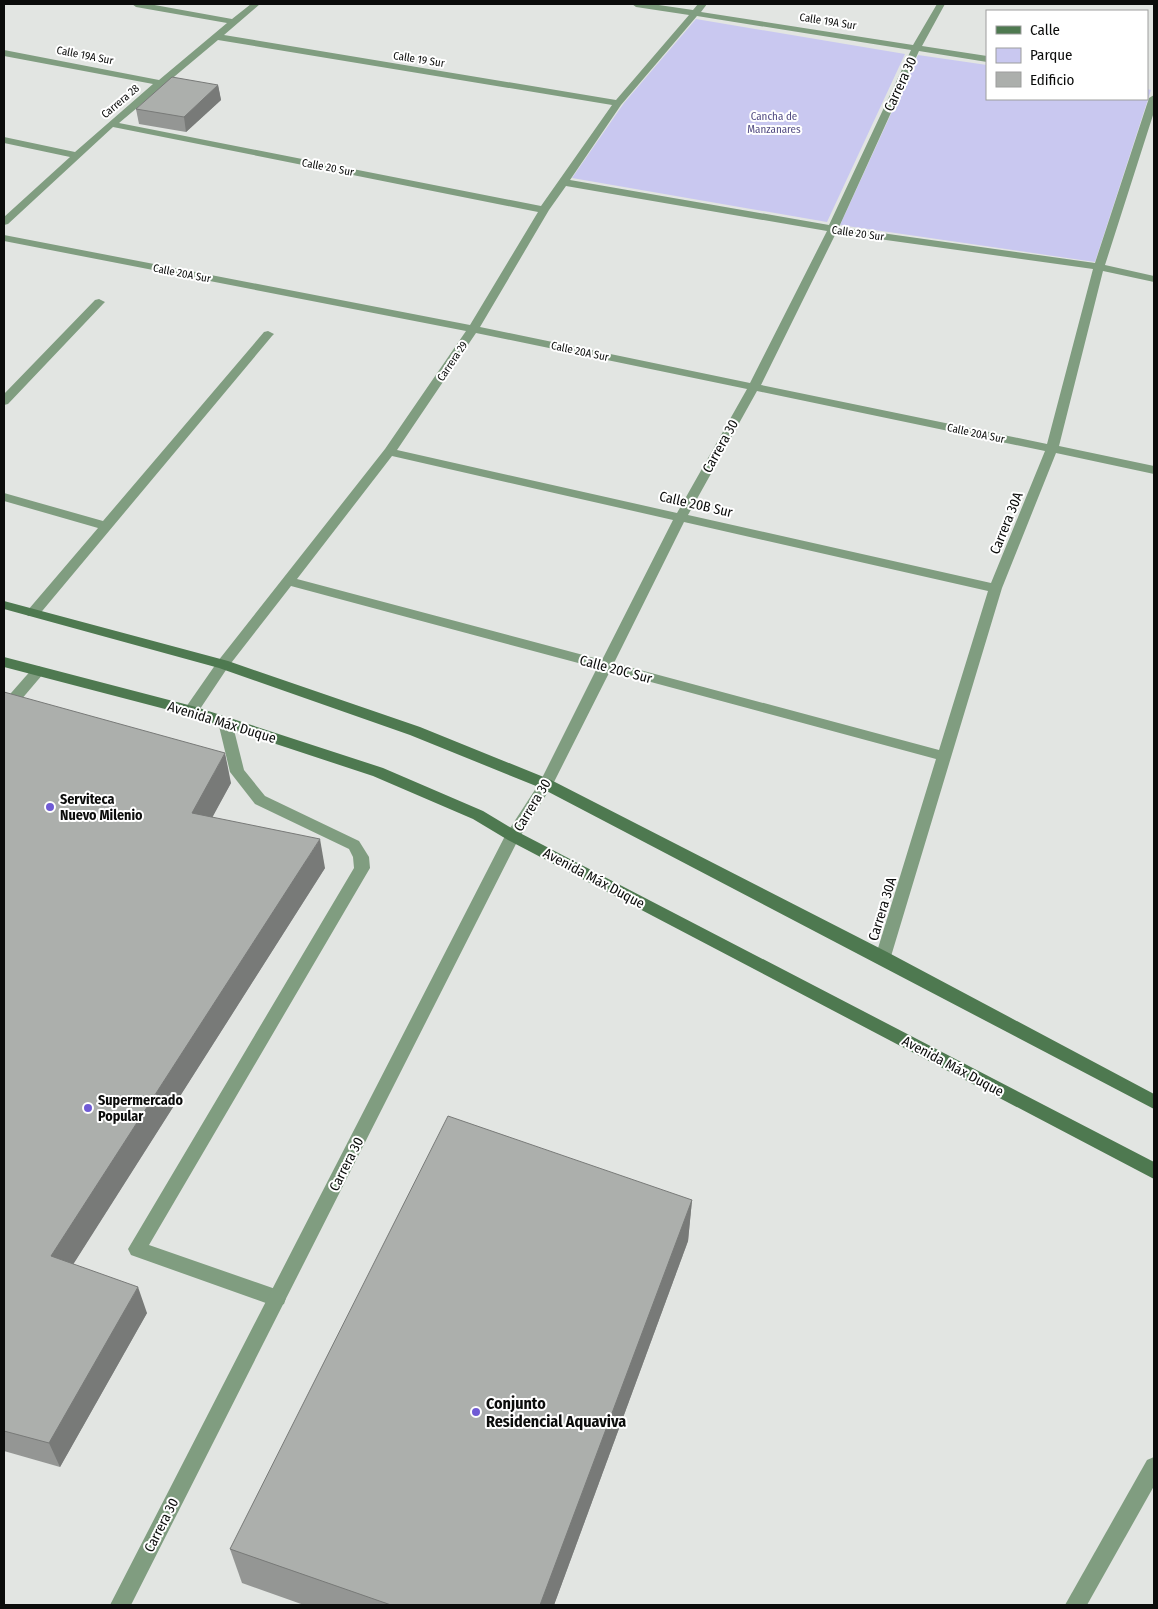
<svg xmlns="http://www.w3.org/2000/svg" width="1158" height="1609" viewBox="0 0 1158 1609" font-family="'Fira Sans Condensed',sans-serif">
	<style>
		.green { fill: #c9c8f0 }
		.lines { fill: none; stroke-linecap: round; stroke-linejoin: round }
		.lane { fill: #809d80; fill-rule: evenodd }
		.street { fill: #809d80; fill-rule: evenodd }
		.secondary { fill: #4e7950; fill-rule: evenodd }
		.wall { fill: #949694 }
		.shaded-wall { fill: #787a78 }
		.building { fill: #acafac; stroke: #787a78 }
		.poi-dot { fill: #705bd5; stroke: #fff; stroke-width: 2 }
		.labels { text-anchor: middle; stroke-width: 4; stroke-linejoin: round; paint-order: stroke }
		.far-street-label { font-size: 11px; fill: #0b0c0b; stroke: #fff }
		.far-park-label { font-size: 11px; fill: #524c82; stroke: #fff }
		.street-label { font-size: 14px; fill: #0b0c0b; stroke: #fff }
		.poi-label { font-size: 14px; font-weight: bold; fill: #0b0c0b; stroke: #fff; text-anchor: start }
		.near-poi-label { font-size: 16px; font-weight: bold; fill: #0b0c0b; stroke: #fff; text-anchor: start }
	</style>
	<rect width="100%" height="100%" fill="#e2e5e2"/>
	<g class="green">
		<path d="M696 19 905 54 827 222 572 178 624 103Z"/>
		<path d="M918 55 987 65V99H1147V89L1151 90 1095 262 840 225Z"/>
	</g>
	<g class="lines">
		<g class="lane">
			<path d="M38 666 43 668 45 671 43 674 9 714 4 715V701L33 668Z"/>
			<path d="M225 717 230 718 232 722 244 770 265 796 359 841 369 857 370 868 149 1245 284 1292 286 1298 284 1304 277 1307 131 1255 128 1249 354 868 353 857 349 849 255 804 230 772 218 722 220 718Z"/>
			<path d="M1154 1457V1486L1087 1605H1065L1147 1460Z"/>
		</g>
		<g class="street">
			<path d="M132 4H149L232 19 251 4H260L224 35 616 100 689 15 636 7 632 4H652L693 10 698 4H707L701 12 913 45 937 4H945L922 46 987 56V62L919 51 839 227 1095 263 1149 98 1154 95V112L1105 265 1154 276V282L1103 271 1059 446 1154 466V474L1056 453 1002 588 889 963 883 964 877 963 875 958 936 759 610 671 553 784 519 838 131 1605H110L505 836 540 782 597 668 291 586 228 667 196 715H186L184 711 186 707 218 661 385 449 466 331 4 241V235L470 325 538 212 113 127 8 224 4 225V217L70 157 4 143V137L75 152 153 84 4 56V50L159 80 227 23 136 7ZM697 16 911 50 829 225 570 180 621 105ZM218 40 612 105 541 206 119 123ZM566 186 827 231 750 383 480 327 549 210ZM836 233 1093 269 1047 444 761 385ZM476 333 747 389 677 513 397 450ZM757 391 1045 451 991 583 688 515ZM392 456 673 520 602 660 297 579ZM684 522 988 591 939 750 614 663Z"/>
			<path d="M99 299 105 302 103 304 8 404 4 405V394L95 300Z"/>
			<path d="M268 331 274 334 272 336 38 616H28L26 613 28 610 98 528 4 501V493L103 521 264 332Z"/>
		</g>
		<g class="secondary">
			<path d="M4 601 228 661 420 727 551 780 889 953 1154 1094V1109L541 788 410 735 219 668 4 609Z"/>
			<path d="M4 657 196 707 383 768 483 811 518 832 1154 1162V1179L508 840 473 819 373 776 188 715 4 667Z"/>
		</g>
	</g>
	<g class="wall">
		<path d="M218 85 221 100 186 132 139 124 136 109Z"/>
		<path d="M4 692 231 783 212 817 325 868 73 1264 147 1313 60 1467 4 1451Z"/>
		<path d="M692 1200 688 1241 554 1605H304L242 1583 230 1549Z"/>
	</g>
	<g class="shaded-wall">
		<path d="M218 85 221 100 186 132 184 117Z"/>
		<path d="M225 753 231 783 199 842 192 813Z"/>
		<path d="M320 839 325 868 62 1282 51 1256Z"/>
		<path d="M692 1200 688 1241 554 1605H540Z"/>
		<path d="M138 1287 147 1313 60 1467 49 1443Z"/>
	</g>
	<g class="building">
		<path d="M172 77 218 85 184 117 136 109Z"/>
		<path d="M4 692 225 753 192 813 320 839 51 1256 138 1287 49 1443 4 1431Z"/>
		<path d="M448 1116 692 1200 540 1605H391L230 1549Z"/>
	</g>
	<g class="poi-dot">
		<circle cx="50" cy="807" r="5"/>
		<circle cx="88" cy="1108" r="5"/>
		<circle cx="476" cy="1412" r="5"/>
	</g>
	<g class="labels">
		<g class="far-street-label">
			<text transform="translate(828 21) rotate(9)" y="4">Calle 19A Sur</text>
			<text transform="translate(85 55) rotate(11)" y="4">Calle 19A Sur</text>
			<text transform="translate(419 59) rotate(9)" y="4">Calle 19 Sur</text>
			<text transform="translate(120 101) rotate(-40)" y="4">Carrera 28</text>
			<text transform="translate(328 167) rotate(11)" y="4">Calle 20 Sur</text>
			<text transform="translate(858 233) rotate(8)" y="4">Calle 20 Sur</text>
			<text transform="translate(182 273) rotate(11)" y="4">Calle 20A Sur</text>
			<text transform="translate(580 351) rotate(12)" y="4">Calle 20A Sur</text>
			<text transform="translate(452 361) rotate(-56)" y="4">Carrera 29</text>
			<text transform="translate(976 433) rotate(12)" y="4">Calle 20A Sur</text>
		</g>
		<g class="far-park-label">
			<text x="774" y="120">Cancha de<tspan x="774" dy="13">Manzanares</tspan></text>
		</g>
		<g class="street-label">
			<text transform="translate(900 84) rotate(-65)" y="5">Carrera 30</text>
			<text transform="translate(720 446) rotate(-61)" y="5">Carrera 30</text>
			<text transform="translate(696 504) rotate(13)" y="5">Calle 20B Sur</text>
			<text transform="translate(1006 523) rotate(-68)" y="5">Carrera 30A</text>
			<text transform="translate(616 669) rotate(15)" y="5">Calle 20C Sur</text>
			<text transform="translate(222 722) rotate(17)" y="5">Avenida Máx Duque</text>
			<text transform="translate(532 805) rotate(-59)" y="5">Carrera 30</text>
			<text transform="translate(594 878) rotate(28)" y="5">Avenida Máx Duque</text>
			<text transform="translate(882 909) rotate(-73)" y="5">Carrera 30A</text>
			<text transform="translate(953 1066) rotate(28)" y="5">Avenida Máx Duque</text>
			<text transform="translate(346 1164) rotate(-63)" y="5">Carrera 30</text>
			<text transform="translate(161 1525) rotate(-63)" y="5">Carrera 30</text>
		</g>
		<g class="poi-label">
			<text x="60" y="804">Serviteca<tspan x="60" dy="16">Nuevo Milenio</tspan></text>
			<text x="98" y="1105">Supermercado<tspan x="98" dy="16">Popular</tspan></text>
		</g>
		<g class="near-poi-label">
			<text x="486" y="1409">Conjunto<tspan x="486" dy="18">Residencial Aquaviva</tspan></text>
		</g>
	</g>
	<rect width="1158" height="1609" fill="none" stroke="#0b0c0b" stroke-width="10"/>
	<rect x="986" y="10" width="162" height="90" fill="#ffffff" stroke="#9d9e9d"/>
	<rect x="996" y="26" width="25" height="8" fill="#4e7950" stroke="#9d9e9d"/>
	<text x="1030" y="35" font-size="15" fill="#0b0c0b">Calle</text>
	<rect x="996" y="48" width="25" height="15" fill="#c9c8f0" stroke="#9d9e9d"/>
	<text x="1030" y="60" font-size="15" fill="#0b0c0b">Parque</text>
	<rect x="996" y="72" width="25" height="15" fill="#acafac" stroke="#9d9e9d"/>
	<text x="1030" y="85" font-size="15" fill="#0b0c0b">Edificio</text>
</svg>
